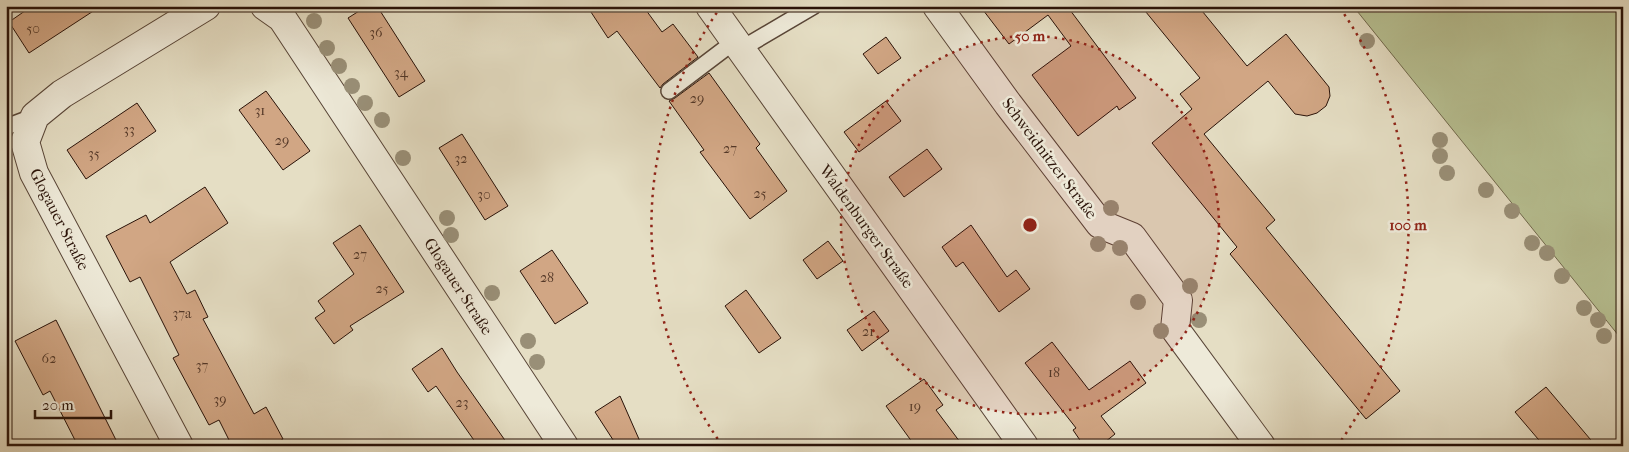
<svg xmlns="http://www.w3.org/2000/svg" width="1629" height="452" viewBox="0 0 1629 452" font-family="'IM FELL French Canon',serif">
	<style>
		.green { fill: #b7c092; stroke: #70694d }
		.building { fill: #d1a684; stroke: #291208 }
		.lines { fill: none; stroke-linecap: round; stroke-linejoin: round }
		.lane-casing { stroke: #584537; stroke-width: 18 }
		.street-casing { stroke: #584537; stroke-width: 30 }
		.lane { stroke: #eeead9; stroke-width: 15 }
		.street { stroke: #eeead9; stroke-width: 28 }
		.tree { fill: #998f77 }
		.ring { fill: none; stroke: #8f2418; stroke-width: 2.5; stroke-dasharray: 2.5 5 }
		.labels { text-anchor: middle; stroke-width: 5; stroke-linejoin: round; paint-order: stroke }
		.number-label { font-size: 14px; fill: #533727 }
		.street-label { font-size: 16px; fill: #291208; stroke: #eeead9 }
		.centre { fill: #8f2418; stroke: #eeead9; stroke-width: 2.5 }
		.ring-label { font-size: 15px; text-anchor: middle; font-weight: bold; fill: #8f2418; stroke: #eeead9; stroke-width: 5; stroke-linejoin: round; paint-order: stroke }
	</style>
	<rect width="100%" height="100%" fill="#e5dec4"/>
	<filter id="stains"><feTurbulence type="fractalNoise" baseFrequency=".004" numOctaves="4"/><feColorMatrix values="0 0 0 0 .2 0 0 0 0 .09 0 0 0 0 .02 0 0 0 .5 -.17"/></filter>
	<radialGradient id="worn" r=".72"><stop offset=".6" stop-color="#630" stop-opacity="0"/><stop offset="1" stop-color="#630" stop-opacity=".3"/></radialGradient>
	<path class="green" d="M1353 6H1623V341Z"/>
	<g class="building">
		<path d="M32 6H101L29 53 9 22Z"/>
		<path d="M367 6H377L425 81 399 97 348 18Z"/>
		<path d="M587 6H643L662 32 673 24 698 57 663 84 660 88 617 31 608 38Z"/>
		<path d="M980 6H1067L1136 98 1119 110 1117 106 1078 136 1032 75 1071 46 1048 15 1009 44Z"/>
		<path d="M1141 6H1198L1247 66 1286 34 1329 87 1330 96 1326 106 1317 113 1307 116 1295 114 1268 81 1204 134 1275 220 1266 228 1400 391 1366 419 1230 254 1237 247 1152 143 1192 109 1180 94 1200 78Z"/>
		<path d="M886 37 901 58 878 74 863 54Z"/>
		<path d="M709 73 760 144 756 148 787 191 750 219 700 152 704 150 669 101 675 98Z"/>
		<path d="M266 91 310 151 283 170 239 110Z"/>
		<path d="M886 101 901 121 859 152 844 132Z"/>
		<path d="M137 103 156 131 86 179 67 150Z"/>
		<path d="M462 134 508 206 485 220 439 148Z"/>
		<path d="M927 149 942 169 904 197 889 177Z"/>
		<path d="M205 187 228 223 170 262 187 294 195 290 208 317 203 319 254 414 266 407 283 439 271 446H232L219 420 209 425 173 358 179 355 140 277 130 282 106 236 146 215 150 223Z"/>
		<path d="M360 225 404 292 350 326 353 330 334 344 315 318 325 311 318 301 354 274 333 243Z"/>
		<path d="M971 225 1007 277 1016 270 1030 289 999 312 963 262 956 267 942 247Z"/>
		<path d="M828 241 843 261 817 279 803 260Z"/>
		<path d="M552 250 588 303 555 324 520 271Z"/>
		<path d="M746 290 781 338 759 353 725 306Z"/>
		<path d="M874 311 889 331 862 351 847 330Z"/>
		<path d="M56 320 119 446H78L50 391 43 395 15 341Z"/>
		<path d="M1052 342 1089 390 1130 361 1146 383 1101 416 1115 434 1100 446H1084L1073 430 1076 428 1025 363Z"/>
		<path d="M442 348 457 372 509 446H478L436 386 428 392 412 369Z"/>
		<path d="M924 379 943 405 936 410 963 446H915L886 406Z"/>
		<path d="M1546 387 1596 446H1544L1515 412Z"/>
		<path d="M620 396 642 446H617L595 412Z"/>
	</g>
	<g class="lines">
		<defs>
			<g id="lane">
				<path d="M741 49 814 6"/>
				<path d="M669 91 735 41"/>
				<path d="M6 127 35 116"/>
			</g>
			<g id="street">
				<path d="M265 6 282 18 564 446"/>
				<path d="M710 6 1024 446"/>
				<path d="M937 6 1008 104 1100 224 1132 237 1178 300 1175 329 1261 446"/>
				<path d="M179 446 34 173 25 142 35 116 62 94 206 6"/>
			</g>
		</defs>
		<use href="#lane" class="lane-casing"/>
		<use href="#street" class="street-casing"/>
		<use href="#lane" class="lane"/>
		<use href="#street" class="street"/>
	</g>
	<g class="tree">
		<circle cx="314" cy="21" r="8"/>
		<circle cx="1367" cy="41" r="8"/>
		<circle cx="327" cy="48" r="8"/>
		<circle cx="339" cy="66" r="8"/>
		<circle cx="352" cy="86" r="8"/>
		<circle cx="365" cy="103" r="8"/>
		<circle cx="382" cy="120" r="8"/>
		<circle cx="1440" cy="140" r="8"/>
		<circle cx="1440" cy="156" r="8"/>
		<circle cx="403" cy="158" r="8"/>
		<circle cx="1447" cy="173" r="8"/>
		<circle cx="1486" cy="190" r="8"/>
		<circle cx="1111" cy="208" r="8"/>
		<circle cx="1512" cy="211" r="8"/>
		<circle cx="447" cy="218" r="8"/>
		<circle cx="451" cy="235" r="8"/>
		<circle cx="1532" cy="243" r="8"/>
		<circle cx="1098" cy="244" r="8"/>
		<circle cx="1120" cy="248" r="8"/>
		<circle cx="1547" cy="253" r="8"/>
		<circle cx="1562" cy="276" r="8"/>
		<circle cx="1190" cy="286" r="8"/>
		<circle cx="492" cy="293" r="8"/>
		<circle cx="1138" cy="302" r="8"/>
		<circle cx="1584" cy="308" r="8"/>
		<circle cx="1199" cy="320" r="8"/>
		<circle cx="1598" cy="320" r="8"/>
		<circle cx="1161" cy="331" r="8"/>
		<circle cx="1604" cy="336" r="8"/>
		<circle cx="528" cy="341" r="8"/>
		<circle cx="537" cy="362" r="8"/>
	</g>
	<circle cx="1030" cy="225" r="189" fill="#8f2418" fill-opacity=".12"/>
	<g class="ring">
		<circle cx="1030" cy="225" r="189"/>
		<path d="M722 445A378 378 0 0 1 720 8M1340 8A378 378 0 0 1 1338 445"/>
	</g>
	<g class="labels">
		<g class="number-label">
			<text x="33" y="33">50</text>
			<text x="376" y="37">36</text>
			<text x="401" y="77">34</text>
			<text x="697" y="103">29</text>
			<text x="260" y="115">31</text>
			<text x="129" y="134">33</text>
			<text x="282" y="145">29</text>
			<text x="730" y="153">27</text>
			<text x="94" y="158">35</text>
			<text x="461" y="163">32</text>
			<text x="760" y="198">25</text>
			<text x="484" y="199">30</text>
			<text x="360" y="259">27</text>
			<text x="547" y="282">28</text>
			<text x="382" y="293">25</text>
			<text x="182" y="318">37a</text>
			<text x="868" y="336">21</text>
			<text x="49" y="363">62</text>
			<text x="202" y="370">37</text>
			<text x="1054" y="377">18</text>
			<text x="220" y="404">39</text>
			<text x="462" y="407">23</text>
			<text x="915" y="411">19</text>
		</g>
		<g class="street-label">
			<text transform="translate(1050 158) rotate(53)" y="6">Schweidnitzer Straße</text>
			<text transform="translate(60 219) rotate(63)" y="6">Glogauer Straße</text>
			<text transform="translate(867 226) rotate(54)" y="6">Waldenburger Straße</text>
			<text transform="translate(459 286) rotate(57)" y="6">Glogauer Straße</text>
		</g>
	</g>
	<circle cx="1030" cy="225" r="8" class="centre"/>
	<g class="ring-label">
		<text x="1030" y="41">50 m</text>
		<text x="1408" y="230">100 m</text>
	</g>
	<rect width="1629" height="452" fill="none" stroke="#e5dec4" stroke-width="25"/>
	<rect x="8" y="8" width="1614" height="437" fill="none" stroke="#291208" stroke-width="2.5"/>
	<rect x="12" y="12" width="1604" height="427" fill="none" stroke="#291208"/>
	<path d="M35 410v8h76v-8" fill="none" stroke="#291208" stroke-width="2.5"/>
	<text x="42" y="410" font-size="15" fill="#291208" stroke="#eeead9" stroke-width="4" paint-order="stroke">20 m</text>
	<rect width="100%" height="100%" filter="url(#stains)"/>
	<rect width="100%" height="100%" fill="url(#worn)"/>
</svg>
